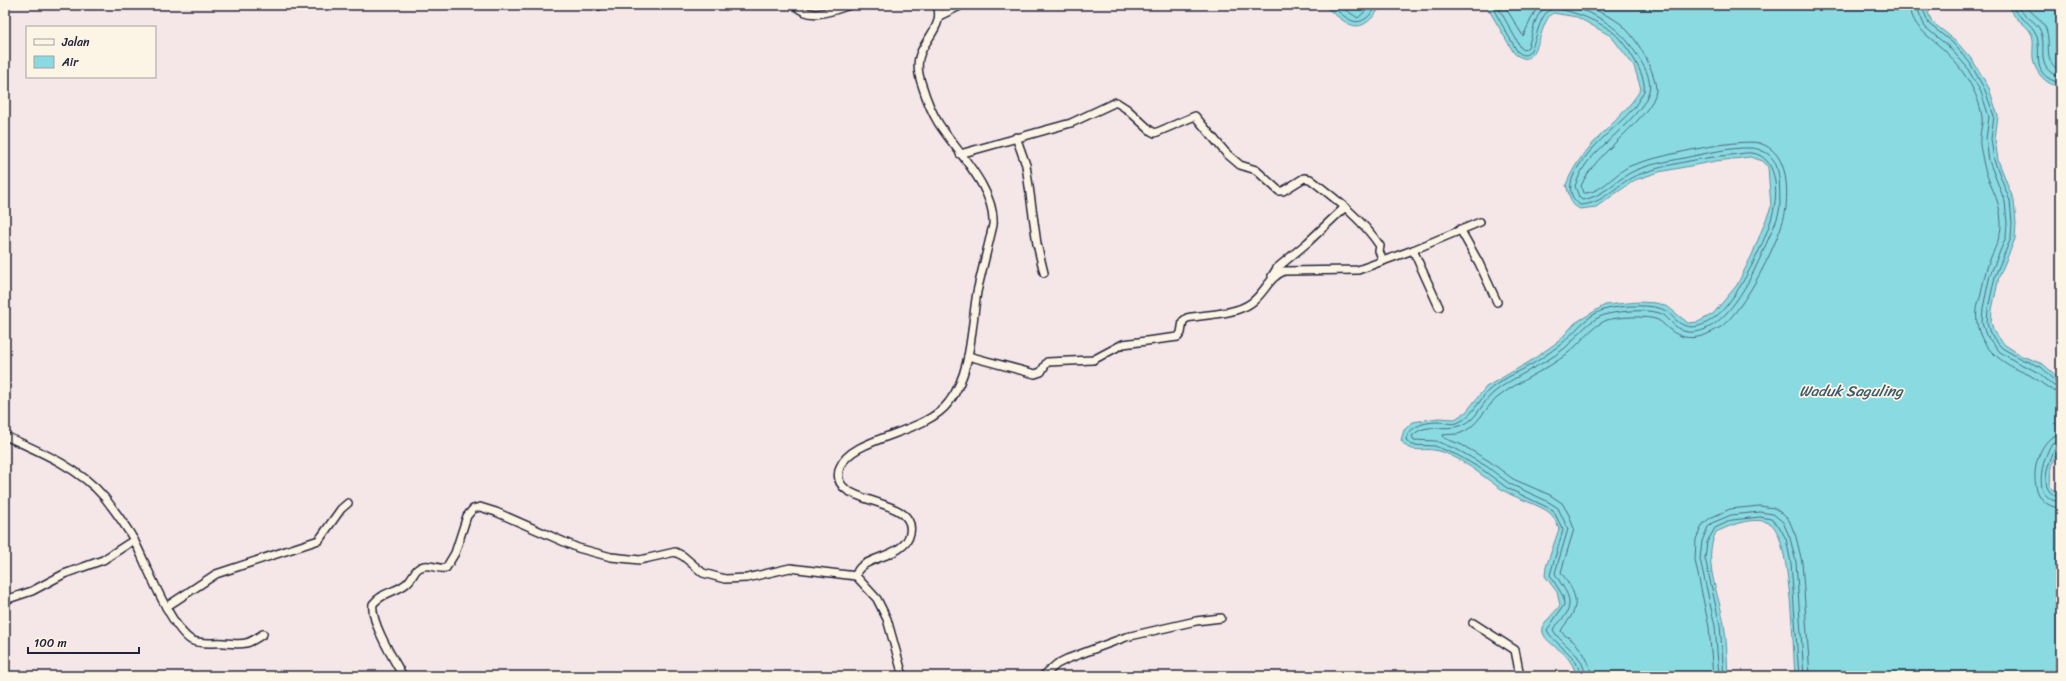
<svg xmlns="http://www.w3.org/2000/svg" width="2066" height="681" viewBox="0 0 2066 681" font-family="Sriracha,sans-serif">
	<style>
		.water { fill: #89dae1; stroke: #60909f }
		.lines { fill: none; stroke-linecap: round; stroke-linejoin: round }
		.shore { stroke: #4b6c7d; stroke-width: 1 }
		.minor-casing { stroke: #22223b; stroke-width: 10 }
		.minor { stroke: #fcf5e5; stroke-width: 7 }
		.labels { text-anchor: middle; stroke-width: 3.5; stroke-linejoin: round; paint-order: stroke }
		.water-label { font-size: 15px; font-style: italic; fill: #41596d; stroke: #fcf5e5 }
	</style>
	<rect width="100%" height="100%" fill="#f5e6e7"/>
	<filter id="ink" filterUnits="userSpaceOnUse"><feTurbulence type="fractalNoise" baseFrequency=".025" numOctaves="2"/><feDisplacementMap in="SourceGraphic" scale="8" xChannelSelector="R" yChannelSelector="G"/><feConvolveMatrix kernelMatrix="1 2 1 2 8 2 1 2 1" color-interpolation-filters="sRGB"/></filter>
	<g filter="url(#ink)">
		<g class="water">
			<path d="M1323 5H1382C1359 39 1350 26 1323 5Z"/>
			<path d="M1486 5H1925L1932 22 1955 40 1973 61 1989 88 1998 116 1995 139 1998 160 2014 201 2016 223 2015 239 1999 277 1992 310 1991 322 1994 332 2005 345 2022 356 2043 364 2061 380V446L2051 466 2050 487 2061 494V676H1795C1793 651 1791 531 1769 523 1753 516 1731 525 1716 532 1702 561 1719 593 1724 624 1727 641 1727 659 1728 676H1576C1575 668 1570 660 1564 654 1559 648 1540 639 1543 628 1545 620 1556 612 1560 605L1557 592 1545 576 1546 567 1559 529C1557 524 1554 517 1550 513 1540 505 1518 499 1506 492 1483 478 1461 455 1434 450 1421 448 1409 454 1401 440L1404 430 1413 422 1438 418 1455 419 1466 412 1486 387 1529 362 1559 341 1575 323 1605 305 1639 302 1656 303 1668 307 1688 323 1698 322 1713 314 1737 285 1752 255 1771 207 1768 167 1763 161 1750 157 1716 161 1659 172 1635 180 1596 207 1580 209 1572 204 1566 185C1582 143 1618 126 1641 89L1634 66 1611 36 1577 17 1553 13C1537 22 1541 75 1514 53Z"/>
			<path d="M2008 5H2061V87C2046 85 2035 73 2033 58 2032 49 2035 41 2031 33 2025 22 2013 20 2008 5Z"/>
		</g>
		<g class="lines">
			<g class="shore">
				<path d="M1330 5C1351 21 1358 33 1378 5"/>
				<path d="M1338 5 1358 18 1372 5"/>
				<path d="M1491 5 1517 51C1539 71 1532 7 1556 9 1571 10 1603 23 1614 33 1626 44 1647 75 1644 91 1640 98 1636 106 1630 112 1614 130 1546 180 1580 205 1604 204 1615 185 1635 176 1662 165 1701 158 1730 155 1737 155 1745 152 1752 153 1776 156 1778 189 1774 208 1769 236 1737 302 1714 318 1702 327 1689 331 1677 321 1673 318 1670 313 1666 311 1654 303 1620 306 1607 309 1586 314 1575 333 1560 345 1550 352 1540 360 1529 366 1516 373 1499 381 1488 391 1478 402 1471 418 1457 423 1450 425 1445 422 1438 422 1425 422 1409 426 1406 440L1412 445 1435 446 1457 455 1483 470 1507 488 1553 510 1563 530 1550 575 1563 596 1564 605 1547 630C1556 647 1579 654 1580 676"/>
				<path d="M1497 5 1521 48 1524 50 1528 47C1534 31 1533 15 1548 5"/>
				<path d="M1504 5 1523 36 1538 5"/>
				<path d="M1567 5C1593 12 1618 26 1633 49 1640 60 1653 77 1649 91 1644 114 1601 144 1586 164 1581 171 1578 178 1575 186L1579 197 1582 200C1602 197 1614 182 1630 173 1647 164 1666 162 1684 158 1704 154 1731 147 1751 148 1757 148 1763 151 1768 154 1782 165 1779 187 1780 203 1780 216 1772 230 1767 242 1755 271 1726 336 1688 332 1677 331 1671 321 1664 315 1653 308 1621 311 1608 314 1589 318 1578 336 1565 348 1543 366 1513 376 1492 394 1484 401 1479 413 1471 420 1451 436 1428 419 1412 436L1414 440 1436 441 1458 450 1486 466 1510 484 1547 501 1558 508 1568 529 1555 573C1562 588 1576 598 1565 616 1561 621 1556 625 1553 630 1563 647 1584 653 1585 676"/>
				<path d="M1586 5C1598 12 1611 16 1621 24 1633 35 1644 52 1650 67 1653 74 1656 83 1656 91 1653 117 1594 153 1581 186L1583 193C1601 194 1615 173 1630 166 1653 157 1737 138 1759 143 1787 151 1788 184 1786 208 1783 235 1743 314 1719 328 1702 338 1686 343 1669 329 1665 326 1662 322 1658 320 1648 315 1617 317 1607 320 1590 327 1582 342 1568 353 1546 371 1519 380 1497 398 1484 409 1478 426 1461 433 1455 435 1448 434 1443 435L1444 438 1462 445 1489 461 1513 479 1550 495 1562 503 1569 515 1574 529 1561 572C1571 587 1582 600 1570 618 1567 623 1563 626 1561 631 1564 636 1569 637 1573 641 1582 649 1591 663 1591 676"/>
				<path d="M1910 5C1911 28 1931 37 1945 51 1962 68 1979 93 1982 117 1983 123 1980 131 1980 138 1979 145 1982 154 1983 161 1987 184 2000 196 2001 222 2002 236 1994 249 1989 262 1985 273 1983 283 1981 294 1980 299 1977 304 1977 309 1973 342 1997 361 2025 373 2038 378 2051 393 2061 393"/>
				<path d="M1916 5 1925 27 1949 47 1966 66 1981 92 1989 117 1986 139 1989 161 2005 202 2007 223 2006 237 1990 275 1983 308 1982 323 1986 335 2000 352 2018 363 2038 372 2054 386 2061 387"/>
				<path d="M1921 5 1929 24 1953 43 1970 63 1985 90 1994 116 1991 139 1994 160 2010 201 2012 223 2011 238 1995 276 1988 309 1987 323 1990 334 2002 348 2021 359 2041 367 2057 382H2061"/>
				<path d="M2012 5C2016 17 2028 20 2034 30 2046 49 2025 75 2061 83"/>
				<path d="M2017 5C2021 15 2033 19 2039 28 2050 48 2031 66 2061 78"/>
				<path d="M2024 5C2030 12 2039 17 2044 25 2054 42 2040 61 2061 71"/>
				<path d="M2061 434C2034 435 2019 506 2061 508"/>
				<path d="M2061 440 2052 443C2042 460 2030 500 2061 502"/>
				<path d="M2061 445 2056 447C2049 461 2035 494 2061 497"/>
				<path d="M1713 676 1709 627 1695 560 1696 539 1703 524 1710 518 1730 509 1760 506 1774 508 1780 512 1789 520 1796 537 1802 562 1810 676"/>
				<path d="M1719 676 1715 626 1700 559 1702 541 1708 527 1712 523 1731 515 1760 512 1773 514 1783 522 1790 538 1796 562 1804 676"/>
				<path d="M1724 676 1720 625 1705 558 1707 542 1715 528 1732 520 1760 517 1771 519 1779 526 1786 539 1791 563 1799 676"/>
			</g>
			<defs>
				<g id="minor">
					<path d="M795 5C810 21 832 11 850 5"/>
					<path d="M599 6 600 5"/>
					<path d="M939 16 962 5"/>
					<path d="M1016 137 1026 165 1037 244 1044 273"/>
					<path d="M960 154 1071 123 1116 102 1127 109 1151 131 1155 133 1195 116 1226 153 1240 165 1256 170 1279 191H1283L1304 178 1310 179C1336 199 1362 219 1380 246L1379 251 1383 261"/>
					<path d="M1460 229 1479 263 1497 302"/>
					<path d="M1413 250 1439 307"/>
					<path d="M1272 276 1277 268 1307 243 1345 207"/>
					<path d="M968 356 1035 374 1041 372 1047 362 1093 360 1123 344 1178 337 1181 333 1183 321 1187 318C1207 314 1234 315 1251 303 1264 294 1269 277 1284 271L1358 270 1413 250 1480 222"/>
					<path d="M5 436C39 451 80 468 105 498 115 511 126 526 134 540 146 563 170 627 191 640 201 645 213 642 224 643 245 644 245 646 263 634"/>
					<path d="M5 600 32 591 64 574 103 560 134 540"/>
					<path d="M166 607 216 574 319 540 341 509 348 503"/>
					<path d="M1473 623 1515 650 1520 676"/>
					<path d="M403 676C394 660 370 622 373 604 382 592 397 592 407 583 414 577 414 568 424 566 432 564 439 570 446 568L455 553 467 516 473 509 480 507 496 512 578 548 611 557 640 560 675 552 683 556 703 573 725 579 747 578 790 568 856 576"/>
					<path d="M903 676 887 619 877 599 856 576C858 555 905 560 910 533 918 494 825 508 840 467 852 436 925 435 949 402 972 372 971 328 977 292 982 270 988 247 993 225 996 190 958 153 939 124 932 113 926 98 922 85 918 74 916 63 921 52 928 36 944 24 937 5"/>
					<path d="M1043 676 1057 664 1067 659 1126 637 1196 621 1221 618"/>
				</g>
			</defs>
			<use href="#minor" class="minor-casing"/>
			<use href="#minor" class="minor"/>
		</g>
	</g>
	<g class="labels">
		<g class="water-label">
			<text x="1851" y="396">Waduk Saguling</text>
		</g>
	</g>
	<rect width="2066" height="681" fill="none" stroke="#fcf5e5" stroke-width="20"/>
	<rect x="10" y="10" width="2046" height="661" fill="none" stroke="#22223b" stroke-width="1.5" filter="url(#ink)"/>
	<rect x="26" y="26" width="130" height="52" fill="#fcf5e5" stroke="#a5a1a1"/>
	<rect x="34" y="39" width="20" height="6" fill="#fcf5e5" stroke="#a5a1a1"/>
	<text x="62" y="46" font-size="12" fill="#22223b">Jalan</text>
	<rect x="34" y="56" width="20" height="12" fill="#89dae1" stroke="#a5a1a1"/>
	<text x="62" y="66" font-size="12" fill="#22223b">Air</text>
	<path d="M28 647v6h111v-6" fill="none" stroke="#22223b" stroke-width="2"/>
	<text x="34" y="647" font-size="12" fill="#22223b" stroke="#fcf5e5" stroke-width="3" paint-order="stroke">100 m</text>
</svg>
